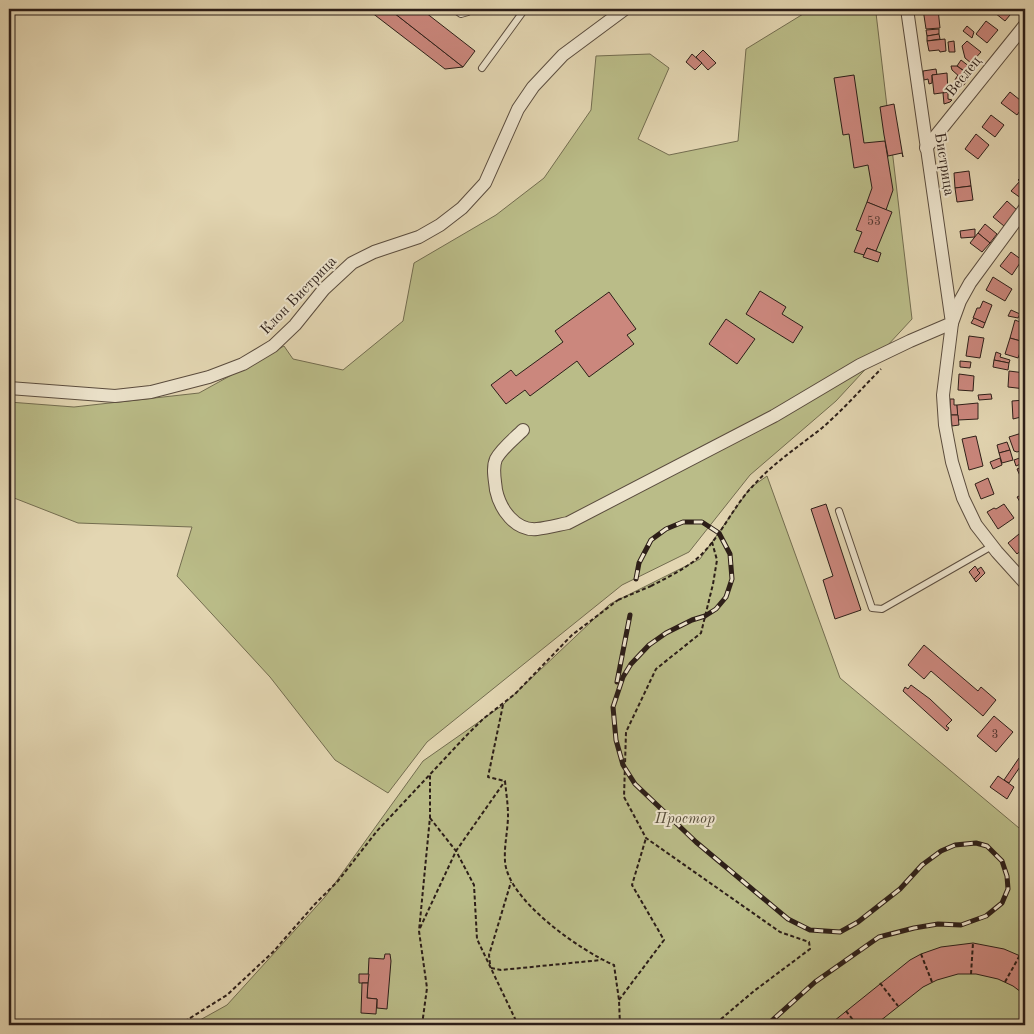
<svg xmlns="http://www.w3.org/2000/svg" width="1034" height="1034" viewBox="0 0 1034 1034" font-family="'Old Standard TT',serif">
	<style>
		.green { fill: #babc88; stroke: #736d50 }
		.building { fill: #cb877d; stroke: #2c1e18 }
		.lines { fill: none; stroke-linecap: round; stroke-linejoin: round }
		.lane-casing { stroke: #5a4c3e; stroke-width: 8 }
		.street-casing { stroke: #5a4c3e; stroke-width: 14 }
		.path { stroke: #2c1e18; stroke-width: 2; stroke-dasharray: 4 2.5; stroke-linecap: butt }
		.lane { stroke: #ede4cd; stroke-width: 6 }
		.street { stroke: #ede4cd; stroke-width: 12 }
		.rail-casing { stroke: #2c1e18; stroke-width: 5 }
		.rail { stroke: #ede4cd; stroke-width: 3; stroke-dasharray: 9; stroke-linecap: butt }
		.path-bridge { stroke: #2c1e18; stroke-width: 2; stroke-dasharray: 4 2.5; stroke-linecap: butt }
		.labels { text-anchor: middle; stroke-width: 4; stroke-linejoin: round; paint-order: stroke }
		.number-label { font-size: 12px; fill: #543831 }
		.street-label { font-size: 15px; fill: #2c1e18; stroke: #ede4cd }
		.park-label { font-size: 15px; font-style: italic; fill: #574d3a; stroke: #ede4cd }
	</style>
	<rect width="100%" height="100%" fill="#e3d6b2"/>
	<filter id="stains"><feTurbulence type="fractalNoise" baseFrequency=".004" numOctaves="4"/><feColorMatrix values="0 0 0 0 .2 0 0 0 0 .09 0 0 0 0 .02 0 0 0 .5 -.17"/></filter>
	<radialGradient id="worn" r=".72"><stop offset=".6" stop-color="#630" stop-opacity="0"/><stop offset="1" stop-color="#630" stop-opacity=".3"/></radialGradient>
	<g class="green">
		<path d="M808 11 876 13 912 319 836 401 750 475 689 552 622 585 427 742 388 793 335 760 270 677 177 576 192 527 78 523 9 496V402L74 407 199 393 284 346 293 359 343 370 403 321 414 263 496 215 544 178 591 110 596 56 650 54 669 68 638 139 669 155 738 141 746 49Z"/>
		<path d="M767 476 840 678 1025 833V1025H191L227 1005 325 897 423 761 503 705 610 604 700 559 750 488Z"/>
	</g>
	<g class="building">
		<path d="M367 9H389L463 67 445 69Z"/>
		<path d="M389 9H421L475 51 463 67Z"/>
		<path d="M923 9H938L940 28 926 29Z"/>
		<path d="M990 9H1015L1005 21Z"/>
		<path d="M986 21 998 30 987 43 976 34Z"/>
		<path d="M967 26 974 32 972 38 963 31Z"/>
		<path d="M939 29V34L927 36 926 30Z"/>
		<path d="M939 34 940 39 927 41V36Z"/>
		<path d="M945 39 946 51 940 52 939 50 929 51 927 41Z"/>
		<path d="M954 41 955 52H949L948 42Z"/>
		<path d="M967 41 981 52 971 63 965 58 962 46Z"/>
		<path d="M703 50 716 63 708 70 696 57Z"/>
		<path d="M692 54 702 63 695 70 686 62Z"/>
		<path d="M961 60 970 67 966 72 957 66Z"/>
		<path d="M951 66H957L965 72 961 78 952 70Z"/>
		<path d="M936 69 937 75H932V83L929 84 928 79 924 80 923 71Z"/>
		<path d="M965 72 971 76 963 86 955 80 956 78 958 75 961 78Z"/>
		<path d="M947 73 948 92 934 94 932 75Z"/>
		<path d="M854 75 864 143 885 141 893 190 886 210 867 202 872 188 868 165 854 168 849 134 843 135 834 78Z"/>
		<path d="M948 92V99L952 100 950 102 944 104 943 93Z"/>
		<path d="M1010 92 1025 104 1017 115 1001 103Z"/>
		<path d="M894 104 903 157 902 153 888 156 884 135 880 107Z"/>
		<path d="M991 115 1004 125 995 137 982 127Z"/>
		<path d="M976 134 989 145 978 159 965 149Z"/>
		<path d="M969 171 971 186 955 188 954 173Z"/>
		<path d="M1022 176 1025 178V201L1011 191 1020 181 1018 180Z"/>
		<path d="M971 186 973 200 957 202 955 188Z"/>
		<path d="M1007 201 1017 210 1004 226 993 217Z"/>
		<path d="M867 202 892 212 876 251 867 248 864 255 854 252 862 232 856 230Z"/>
		<path d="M985 224 997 234 990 243 978 233Z"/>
		<path d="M975 229V237L961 238 960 231Z"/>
		<path d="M978 233 990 243 982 252 970 243Z"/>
		<path d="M867 248 881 253 878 262 863 257Z"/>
		<path d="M1011 252 1022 260 1012 275 1000 266Z"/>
		<path d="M993 277 1012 289 1005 301 986 290Z"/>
		<path d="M760 291 786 307 782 314 803 327 793 343 746 314Z"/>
		<path d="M609 292 636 329 627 335 634 344 589 377 577 361 530 396 525 390 506 404 491 385 511 370 516 376 563 342 555 331Z"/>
		<path d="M983 301 992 305 985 323 973 318 977 308H980Z"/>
		<path d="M1011 310 1020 314 1018 318 1008 316Z"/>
		<path d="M974 318 985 323 983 328 971 323Z"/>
		<path d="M726 319 755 339 737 364 709 344Z"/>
		<path d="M1015 320 1025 324 1024 342 1010 338Z"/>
		<path d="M969 336 984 338 980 358 966 356Z"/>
		<path d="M1010 338 1024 342 1018 358 1005 354Z"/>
		<path d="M996 352 1001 354 1000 357 1010 360 1009 363 994 360Z"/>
		<path d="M994 360 1009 363 1008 370 993 367Z"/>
		<path d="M960 361 971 362 970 368 960 367Z"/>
		<path d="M1009 371 1025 373V389L1008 387Z"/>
		<path d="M959 374 974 376 973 391 958 390Z"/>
		<path d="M991 394 992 399 979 400 978 395Z"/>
		<path d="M950 399H954V405H957L958 415H951Z"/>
		<path d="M1025 400V416L1013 419 1012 401Z"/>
		<path d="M978 403V419L958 420 957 405Z"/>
		<path d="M951 415H958L959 425 952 426Z"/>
		<path d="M1025 432 1024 450 1017 452 1014 451 1009 437Z"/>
		<path d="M976 436 983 466 969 470 962 439Z"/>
		<path d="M1007 442 1010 450 999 453 997 445Z"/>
		<path d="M1010 450 1013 460 1002 463 999 453Z"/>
		<path d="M1025 456V462L1016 466 1014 460Z"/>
		<path d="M1000 458 1002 465 993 469 990 462Z"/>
		<path d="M1025 466V477L1021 478 1017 469Z"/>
		<path d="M988 478 994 494 981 499 975 484Z"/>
		<path d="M1023 494 1025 498V510L1017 497Z"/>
		<path d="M826 504 861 610 835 619 823 580 833 576 811 509Z"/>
		<path d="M1004 504 1014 518 998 529 987 512 994 508 996 509Z"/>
		<path d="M1019 534 1025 543V547L1017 554 1008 543Z"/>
		<path d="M975 566 980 573 974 579 969 572Z"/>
		<path d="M981 567 985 573 976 582 974 579 980 573 977 570Z"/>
		<path d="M924 645 978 691 981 687 996 700 983 716 931 671 924 679 908 665Z"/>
		<path d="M911 685 930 699 952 720 946 726 949 728 947 731 903 691 905 687 908 689Z"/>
		<path d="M994 716 1013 732 996 752 977 736Z"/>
		<path d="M1019 758 1024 761 1009 783 1004 780Z"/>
		<path d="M998 776 1014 787 1007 799 990 787Z"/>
		<path d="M973 943 1004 949 1025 958V995L1013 986 998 979 976 974H958L937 980 923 987 875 1025H829L910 960 921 954 941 947Z"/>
		<path d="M385 954H390L391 961 387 1009 377 1008V999L367 998 369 958 384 959Z"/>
		<path d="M359 974H369L368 983H359Z"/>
		<path d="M362 983H368L367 998 377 999 376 1014 361 1013Z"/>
	</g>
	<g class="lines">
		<defs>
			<g id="lane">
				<path d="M454 9 461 14 468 12 471 9"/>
				<path d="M482 68 525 9"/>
				<path d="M839 511 872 608 882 609 992 546"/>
			</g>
			<g id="street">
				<path d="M926 148 1025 25"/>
				<path d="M1025 208 970 283 960 301 952 323 943 395 945 425 952 462 963 498 976 525 997 552 1025 583"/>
				<path d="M9 388 115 396 151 392 209 377 243 364 273 346 295 325 324 289 352 263 374 252 419 237 440 225 462 208 485 183 518 109 533 87 563 55 625 9"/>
				<path d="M523 430C514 439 502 448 496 459 492 468 495 480 496 490 500 509 515 531 537 529 547 528 558 525 568 523L774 416 860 365 910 341 952 323 907 9"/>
			</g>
		</defs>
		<use href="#lane" class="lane-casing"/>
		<use href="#street" class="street-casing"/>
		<g class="path">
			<path d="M712 542 717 560 713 584 701 633 656 669 626 732 624 797 646 838 780 932 809 942 810 949 754 991 714 1025"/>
			<path d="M651 586C668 577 688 568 702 554 722 534 733 507 752 487 772 464 798 447 822 428 843 410 862 388 881 369"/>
			<path d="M503 705 488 777 505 781C506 792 508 804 508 815 508 830 504 845 505 861 507 900 581 951 614 965L619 1000 620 1025"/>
			<path d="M430 818 456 851 474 885 477 939 518 1025"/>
			<path d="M420 928 456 851 505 781"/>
			<path d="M921 954 932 982"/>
			<path d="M490 964 489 955 511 882"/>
			<path d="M491 968 501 970 601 960"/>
			<path d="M971 974 973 943"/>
			<path d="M1005 982 1020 955"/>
			<path d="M880 983 898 1006"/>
			<path d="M619 1000 664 940 632 885 646 838"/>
			<path d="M846 1011 857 1025"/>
			<path d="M179 1025 227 995 273 952 315 904 338 881 377 831 465 737 483 719 515 694 572 635 618 600"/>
			<path d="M422 1025 427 988 419 931 430 817V775"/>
		</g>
		<use href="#lane" class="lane"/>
		<use href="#street" class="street"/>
		<defs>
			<g id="rail">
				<path d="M636 579 639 563 651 540 666 529 683 522H702L719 533 730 554 732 579 726 597 716 609 705 616 692 620 666 633 649 645 631 664 623 677 613 707 616 740 623 765 635 784 696 842 788 919 810 930 840 932 858 922 900 889 922 865 941 851 955 845 976 843 987 846 1002 861 1007 876 1008 889 1002 903 986 916 961 925 938 924 914 928 879 937 815 982 767 1025"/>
				<path d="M617 682 630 615"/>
			</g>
		</defs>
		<use href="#rail" class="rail-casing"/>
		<use href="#rail" class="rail"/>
		<path class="path-bridge" d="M618 600 651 586"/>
	</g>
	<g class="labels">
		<g class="number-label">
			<text x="874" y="225">53</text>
			<text x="995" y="738">3</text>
		</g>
		<g class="street-label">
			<text transform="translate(963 76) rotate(-51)" y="5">Веслец</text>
			<text transform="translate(945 164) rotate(81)" y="5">Бистрица</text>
			<text transform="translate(298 295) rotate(-46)" y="5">Клон Бистрица</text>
		</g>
		<g class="park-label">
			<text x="685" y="823">Простор</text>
		</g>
	</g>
	<rect width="1034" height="1034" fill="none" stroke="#e3d6b2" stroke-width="30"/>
	<rect x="10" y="10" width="1014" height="1014" fill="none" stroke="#2c1e18" stroke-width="2.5"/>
	<rect x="15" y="15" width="1004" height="1004" fill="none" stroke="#2c1e18"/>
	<rect width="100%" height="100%" filter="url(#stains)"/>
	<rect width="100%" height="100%" fill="url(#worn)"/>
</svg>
